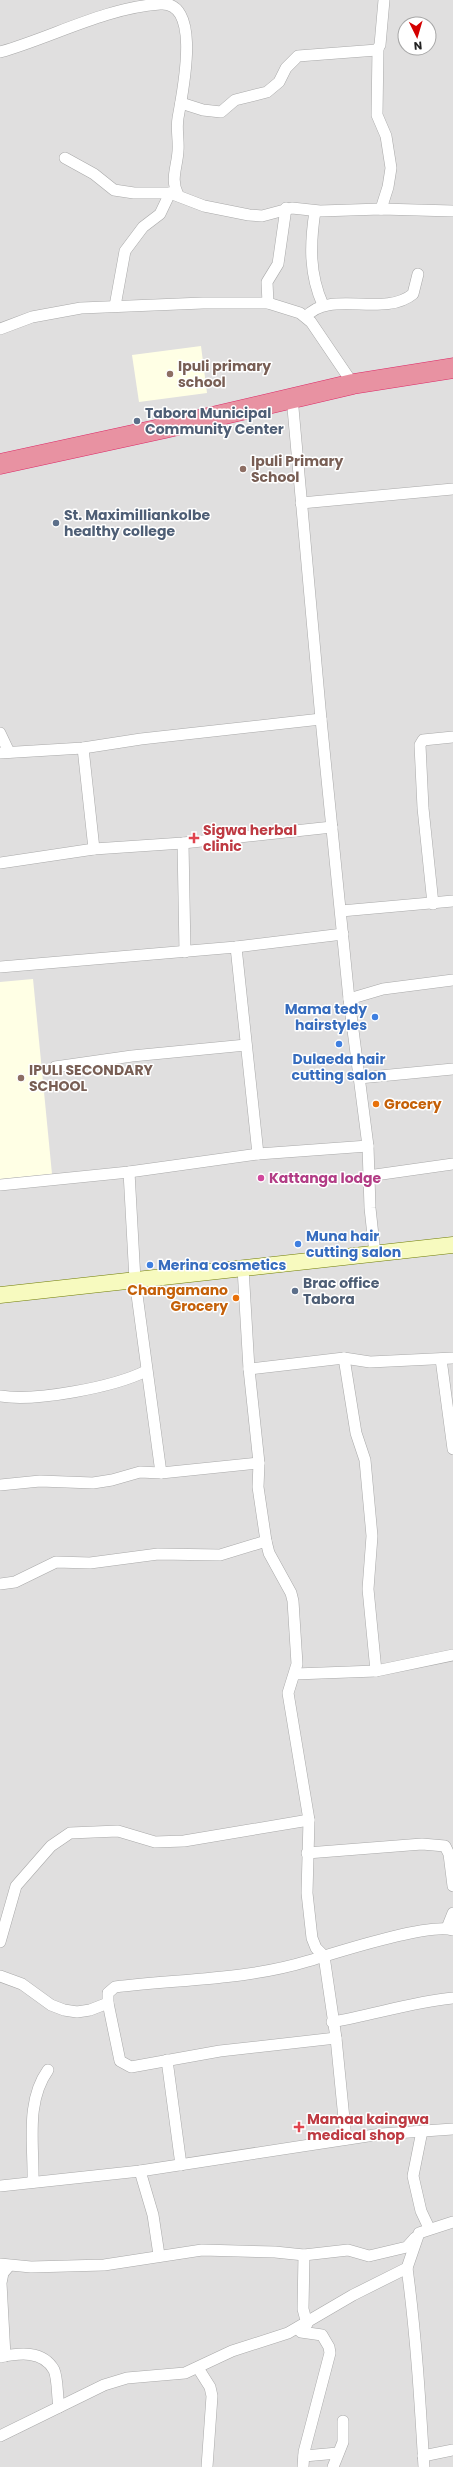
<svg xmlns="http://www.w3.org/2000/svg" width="453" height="2467" viewBox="0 0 453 2467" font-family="Poppins,sans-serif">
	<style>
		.residential { fill: #e0dfdf; fill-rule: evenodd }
		.education { fill: #ffffe5 }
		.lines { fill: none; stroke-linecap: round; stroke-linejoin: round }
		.street-casing { stroke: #a9a9a9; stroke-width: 12 }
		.secondary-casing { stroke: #707d05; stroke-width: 17 }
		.highway-casing { stroke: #dc2a67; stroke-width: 21 }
		.street { stroke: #fff; stroke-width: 11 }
		.secondary { stroke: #f7fabf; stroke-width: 16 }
		.highway { stroke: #e892a2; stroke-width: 20 }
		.education-dot { fill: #8d6e63; stroke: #fff; stroke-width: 1.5 }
		.service-dot { fill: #5c6f8a; stroke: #fff; stroke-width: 1.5 }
		.health-dot { fill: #e0444e; stroke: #fff; stroke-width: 1.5 }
		.shop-dot { fill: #3f7fe0; stroke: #fff; stroke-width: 1.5 }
		.food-dot { fill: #e8710a; stroke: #fff; stroke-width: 1.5 }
		.hotel-dot { fill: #d1479c; stroke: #fff; stroke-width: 1.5 }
		.labels { text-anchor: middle; stroke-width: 3; stroke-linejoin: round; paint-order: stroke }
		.education-label { font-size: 14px; font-weight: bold; fill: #785e54; stroke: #fff; text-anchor: start }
		.service-label { font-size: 14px; font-weight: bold; fill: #4e5e75; stroke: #fff; text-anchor: start }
		.health-label { font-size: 14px; font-weight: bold; fill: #be3a42; stroke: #fff; text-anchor: start }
		.shop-label { font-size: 14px; font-weight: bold; fill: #366cbe; stroke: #fff; text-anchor: start }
		.food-label { font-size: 14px; font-weight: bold; fill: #c56008; stroke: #fff; text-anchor: start }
		.hotel-label { font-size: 14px; font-weight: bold; fill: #b23c85; stroke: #fff; text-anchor: start }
	</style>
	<rect width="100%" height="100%" fill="#f2efe9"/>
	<path class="residential" d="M0 0H453V2467H0ZM405 24H429V48H405Z"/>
	<g class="education">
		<path d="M201 346 207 393 139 402 132 355Z"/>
		<path d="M33 979 52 1174 0 1179V982Z"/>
	</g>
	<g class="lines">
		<defs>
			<g id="street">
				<path d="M378 48 377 115 386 136 391 168 388 187 381 209"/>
				<path d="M0 52C53 37 104 8 160 4 203 0 182 94 178 118 176 129 179 140 178 151 177 168 170 179 178 195"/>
				<path d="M181 103 203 110 221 112 235 100 267 92 279 82 286 68 298 56 377 50 380 45 384 0"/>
				<path d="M65 158 94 174 114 190 134 193H170L204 206 249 215 262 216 292 208 320 211 381 209 453 211"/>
				<path d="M315 211C310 244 309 274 323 305"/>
				<path d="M268 303 267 282 278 264 286 208"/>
				<path d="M115 306 125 251 143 227 160 214 170 193"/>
				<path d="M306 317C328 289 384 318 413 294L418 274"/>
				<path d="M0 329 32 317 81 308 203 303H268L300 313 311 322 353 384"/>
				<path d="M292 397 321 719 349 999 368 1146 370 1208 375 1254"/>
				<path d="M301 503 453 489"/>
				<path d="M0 733 9 752"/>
				<path d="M83 748 94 849"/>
				<path d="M0 753 83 748 141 739 321 719"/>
				<path d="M183 843 185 952"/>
				<path d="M0 863 94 849 183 843 332 827"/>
				<path d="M433 904 423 808 420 745 423 740 453 737"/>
				<path d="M341 911 453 901"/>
				<path d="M236 947 258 1154"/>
				<path d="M0 967 236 947 343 934"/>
				<path d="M349 999 383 989 453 980"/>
				<path d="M55 1067 132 1056 246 1045"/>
				<path d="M359 1078 453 1069"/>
				<path d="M129 1172 135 1280 161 1473"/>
				<path d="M368 1176 453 1164"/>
				<path d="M0 1185 129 1172 258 1154 368 1146"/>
				<path d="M243 1268 249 1369 259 1463 258 1487 266 1541 269 1553 291 1593 293 1601 297 1664 288 1693 309 1820 307 1893 312 1938 316 1948 324 1956 336 2038 346 2139"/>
				<path d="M344 1358 356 1433 365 1460 372 1536 368 1589 376 1671"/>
				<path d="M441 1359 453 1449"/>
				<path d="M249 1369 344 1358 370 1362 453 1358"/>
				<path d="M0 1396C35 1402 114 1387 146 1371"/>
				<path d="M0 1485 40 1481 93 1483 112 1480 140 1472 161 1473 259 1463"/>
				<path d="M0 1584 15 1582 56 1562 90 1563 158 1554 220 1555 266 1541"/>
				<path d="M295 1674 376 1671 453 1655"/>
				<path d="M307 1853 422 1844 445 1846 449 1854 453 1886"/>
				<path d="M447 1928 453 1913"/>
				<path d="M0 1942 16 1886 51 1846 70 1833 118 1831 155 1842 184 1841 309 1820"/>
				<path d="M0 1976 22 1984 51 2005 64 2010 77 2012 90 2010 108 2003V1993L115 1987C179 1979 246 1980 308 1961 335 1953 429 1922 453 1930"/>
				<path d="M108 2003 120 2061 131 2067 220 2051 336 2038"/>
				<path d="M332 2022C373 2015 412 2002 453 1998"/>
				<path d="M167 2060 181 2165"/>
				<path d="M422 2131 413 2176 421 2211 429 2228"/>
				<path d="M140 2171 153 2215 159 2255"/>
				<path d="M33 2182C34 2145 25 2102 48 2070"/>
				<path d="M0 2186 140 2171 381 2134 453 2129"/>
				<path d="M304 2255 303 2309 307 2324"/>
				<path d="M0 2264 31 2267 104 2265 202 2250 275 2252 304 2255 348 2250 369 2256 407 2247 415 2238"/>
				<path d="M407 2268C416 2334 420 2400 424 2467"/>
				<path d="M298 2329 301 2332 322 2335 329 2347 330 2353 304 2452 303 2467"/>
				<path d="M5 2356 1 2283 3 2273 9 2266"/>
				<path d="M0 2357C19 2353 43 2350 54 2370 58 2379 57 2397 59 2407"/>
				<path d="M198 2368 210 2387 212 2396 207 2467"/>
				<path d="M0 2436 104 2385 127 2378 185 2373 232 2351 288 2333 353 2295 407 2268 419 2233 453 2222"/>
				<path d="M304 2456 338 2453"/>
				<path d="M423 2456 453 2450"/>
				<path d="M333 2467 343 2442V2421"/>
			</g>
			<path id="secondary" d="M0 1295 453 1245"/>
			<path id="highway" d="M0 464 165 428 353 384 453 368"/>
		</defs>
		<use href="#street" class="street-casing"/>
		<use href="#secondary" class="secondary-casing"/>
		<use href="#highway" class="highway-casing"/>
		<use href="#street" class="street"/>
		<use href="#secondary" class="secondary"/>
		<use href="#highway" class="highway"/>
	</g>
	<g class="education-dot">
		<circle cx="170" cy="374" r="4"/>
		<circle cx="243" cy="469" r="4"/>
		<circle cx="21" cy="1078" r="4"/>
	</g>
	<g class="service-dot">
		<circle cx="137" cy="421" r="4"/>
		<circle cx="56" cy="523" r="4"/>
		<circle cx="295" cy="1291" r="4"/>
	</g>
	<g class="health-dot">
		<path d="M192 832h4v4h4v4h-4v4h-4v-4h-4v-4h4z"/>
		<path d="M297 2121h4v4h4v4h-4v4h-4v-4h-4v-4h4z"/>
	</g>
	<g class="shop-dot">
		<circle cx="375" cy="1017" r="4"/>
		<circle cx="339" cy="1044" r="4"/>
		<circle cx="298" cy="1244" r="4"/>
		<circle cx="150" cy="1265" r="4"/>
	</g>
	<g class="food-dot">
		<circle cx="376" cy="1104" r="4"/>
		<circle cx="236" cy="1298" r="4"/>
	</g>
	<circle class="hotel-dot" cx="261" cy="1178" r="4"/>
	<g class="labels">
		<g class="education-label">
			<text x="178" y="371">Ipuli primary<tspan x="178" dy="16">school</tspan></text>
			<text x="251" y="466">Ipuli Primary<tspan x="251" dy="16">School</tspan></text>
			<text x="29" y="1075">IPULI SECONDARY<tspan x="29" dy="16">SCHOOL</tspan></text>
		</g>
		<g class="service-label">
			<text x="145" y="418">Tabora Municipal<tspan x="145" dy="16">Community Center</tspan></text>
			<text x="64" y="520">St. Maximilliankolbe<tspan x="64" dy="16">healthy college</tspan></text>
			<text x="303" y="1288">Brac office<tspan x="303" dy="16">Tabora</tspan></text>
		</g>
		<g class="health-label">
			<text x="203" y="835">Sigwa herbal<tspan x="203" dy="16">clinic</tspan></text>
			<text x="307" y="2124">Mamaa kaingwa<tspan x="307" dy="16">medical shop</tspan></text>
		</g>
		<g class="shop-label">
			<text x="367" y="1014" text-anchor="end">Mama tedy<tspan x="367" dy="16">hairstyles</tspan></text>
			<text x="339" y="1064" text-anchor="middle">Dulaeda hair<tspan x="339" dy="16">cutting salon</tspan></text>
			<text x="306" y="1241">Muna hair<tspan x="306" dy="16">cutting salon</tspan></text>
			<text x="158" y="1270">Merina cosmetics</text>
		</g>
		<g class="food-label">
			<text x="384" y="1109">Grocery</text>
			<text x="228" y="1295" text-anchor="end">Changamano<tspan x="228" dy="16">Grocery</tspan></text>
		</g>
		<g class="hotel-label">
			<text x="269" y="1183">Kattanga lodge</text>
		</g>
	</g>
	<g transform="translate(417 36) rotate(175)"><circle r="19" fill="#ffffff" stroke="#a7a7a7"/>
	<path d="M0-3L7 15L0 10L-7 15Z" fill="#d40000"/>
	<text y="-6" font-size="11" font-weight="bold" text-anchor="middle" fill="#222222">N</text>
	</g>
</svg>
